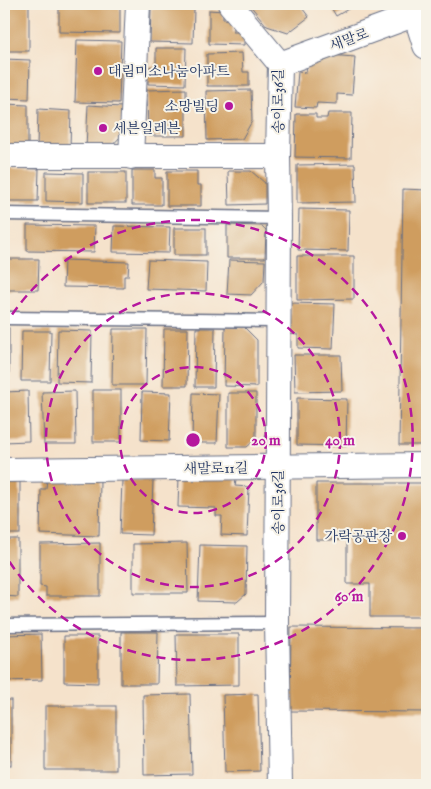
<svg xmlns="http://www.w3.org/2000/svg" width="431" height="789" viewBox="0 0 431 789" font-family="'IM FELL English','Noto Serif KR',serif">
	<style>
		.building { fill: #cf9d5f }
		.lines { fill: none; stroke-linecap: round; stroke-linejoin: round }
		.lane-casing { stroke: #676e84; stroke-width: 15 }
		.street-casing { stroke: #676e84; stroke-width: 26 }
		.secondary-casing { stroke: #676e84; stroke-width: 30 }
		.lane { stroke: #fff; stroke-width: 12 }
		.street { stroke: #fff; stroke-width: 24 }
		.secondary { stroke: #fff; stroke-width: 28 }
		.ring { fill: none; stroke: #b5179e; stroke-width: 2.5; stroke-dasharray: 9 6 }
		.poi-dot { fill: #b5179e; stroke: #f7f3e8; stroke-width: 2 }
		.labels { text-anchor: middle; stroke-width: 4; stroke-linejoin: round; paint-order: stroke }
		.street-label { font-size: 14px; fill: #1b2f5e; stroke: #f7f3e8 }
		.poi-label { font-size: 14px; fill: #1b2f5e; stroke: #f7f3e8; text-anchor: start }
		.centre { fill: #b5179e; stroke: #f7f3e8; stroke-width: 2.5 }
		.ring-label { font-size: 15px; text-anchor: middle; font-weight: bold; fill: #b5179e; stroke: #f7f3e8; stroke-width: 4; stroke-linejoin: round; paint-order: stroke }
	</style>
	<rect width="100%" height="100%" fill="#f7f3e8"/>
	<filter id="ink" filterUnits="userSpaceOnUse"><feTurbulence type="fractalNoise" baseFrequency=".02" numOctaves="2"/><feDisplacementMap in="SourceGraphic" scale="10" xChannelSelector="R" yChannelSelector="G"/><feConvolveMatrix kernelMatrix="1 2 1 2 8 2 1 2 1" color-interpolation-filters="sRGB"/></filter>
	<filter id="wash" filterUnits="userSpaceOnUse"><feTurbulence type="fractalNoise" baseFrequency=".0096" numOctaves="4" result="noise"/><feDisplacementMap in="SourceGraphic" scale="20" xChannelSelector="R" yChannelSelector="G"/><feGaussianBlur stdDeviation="1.12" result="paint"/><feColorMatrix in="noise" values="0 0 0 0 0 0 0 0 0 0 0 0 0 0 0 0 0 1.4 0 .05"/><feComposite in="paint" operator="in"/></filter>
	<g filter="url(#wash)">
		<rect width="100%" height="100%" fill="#f5e2cb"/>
		<g id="blocks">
			<g class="building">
				<rect x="4" y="4" width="25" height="47"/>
				<path d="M59 4H120V33L59 32Z"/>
				<path d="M249 4H299L309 17 288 33 267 26Z"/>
				<path d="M329 4H357L336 16Z"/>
				<path d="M151 8 194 9 193 43 150 42Z"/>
				<path d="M209 10 223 11V19L233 20V32H244V45L209 44Z"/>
				<path d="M77 40 121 41 119 103 75 102Z"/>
				<path d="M156 48H186L185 85 148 84V67H156Z"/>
				<path d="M242 53 243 72H249V86H207V54Z"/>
				<path d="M328 55 355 57 352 95 337 94V104L317 103 316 108 295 107 298 72 306 73 307 62 317 59 327 60Z"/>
				<path d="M4 59 30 60 29 99 4 98Z"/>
				<path d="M186 89V136H148L147 90Z"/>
				<path d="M251 90 252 121 242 139 207 140 206 91Z"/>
				<path d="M4 104 28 105V147H4Z"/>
				<path d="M88 105 122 107 121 136 109 149 86 148Z"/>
				<path d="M38 109 71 111 70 148 37 147Z"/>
				<path d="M328 113H352L351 158 295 157 296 114H316V118H327Z"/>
				<path d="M355 164 356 202 297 203V165Z"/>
				<path d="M5 168 39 169 38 201H5Z"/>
				<path d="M132 170H155V178H162V205H132Z"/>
				<path d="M167 171H197V185H201V206H167Z"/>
				<path d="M228 171H251L265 183V204L229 205Z"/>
				<path d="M46 172 83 173V202L46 201Z"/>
				<rect x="88" y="172" width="38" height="31"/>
				<path d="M403 189 427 190V445H399Z"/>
				<path d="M299 209 349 210 348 251 298 250Z"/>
				<path d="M27 225 95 226 94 252 27 251Z"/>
				<path d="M227 225 262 226 266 230 265 258H227Z"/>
				<path d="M114 226 170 227 169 253 113 252Z"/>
				<rect x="174" y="228" width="32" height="27"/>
				<path d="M297 256H354V299L297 300Z"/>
				<path d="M4 259H39L38 290H4Z"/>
				<path d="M64 260 129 262 128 276H124V288L63 287Z"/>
				<path d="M148 260 207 262 206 291 146 289Z"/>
				<path d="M229 260 265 261 264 281 251 295 227 294Z"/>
				<path d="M290 303 335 304 333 349 298 348V335L289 334Z"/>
				<path d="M225 327H244L257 340V387L224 386Z"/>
				<rect x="4" y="328" width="5" height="54"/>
				<path d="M196 328H215L214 387H195Z"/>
				<path d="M113 329H147L146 385H112Z"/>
				<path d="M164 329H188L187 386H163Z"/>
				<path d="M58 330 92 331 91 383 57 382Z"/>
				<path d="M22 331H51L50 381H21Z"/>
				<path d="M294 355H341L342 391 295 392Z"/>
				<rect x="93" y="390" width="28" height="52"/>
				<path d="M28 391 29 441 4 442V392Z"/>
				<path d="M75 391 76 444H44L42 392Z"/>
				<path d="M142 392 171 393 169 441 141 440Z"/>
				<path d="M193 393 219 394 217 443H192Z"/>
				<path d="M228 393H256V439L247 447H228Z"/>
				<path d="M297 398 347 399 346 446 297 445Z"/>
				<rect x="4" y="477" width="16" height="57"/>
				<path d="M179 477 236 479 235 486 249 487 247 536 221 535 222 516H216V508L178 507Z"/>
				<path d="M47 478 100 480 99 536 40 534 41 489H46Z"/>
				<path d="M122 480H153L151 535 120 534Z"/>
				<path d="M316 483H427V617H370V584H347V540H316Z"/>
				<path d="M4 539H18V597L4 596Z"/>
				<path d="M100 543V596H46V587L40 586V544Z"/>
				<path d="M187 543 188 593H133V544Z"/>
				<path d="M200 545 247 546 246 594 237 602 198 601Z"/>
				<path d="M291 627 427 628V712L290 711Z"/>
				<path d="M121 632H158L157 684H121Z"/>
				<path d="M41 634 42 680 4 681V635Z"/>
				<path d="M176 634H239V685L177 686Z"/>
				<path d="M64 636H98V683L64 682Z"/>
				<path d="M190 694 192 774 144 775 143 695Z"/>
				<path d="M258 694 260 771 225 772 223 695Z"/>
				<rect x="4" y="700" width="7" height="65"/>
				<rect x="45" y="706" width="71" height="64"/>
			</g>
		</g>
	</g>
	<g filter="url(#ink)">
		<use href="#blocks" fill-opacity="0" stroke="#676e84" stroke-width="1"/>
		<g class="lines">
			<defs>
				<g id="lane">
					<path d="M4 214 279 218"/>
					<path d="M4 318 278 321"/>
					<path d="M4 625 277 623"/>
				</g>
				<g id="street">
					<path d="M230 4 280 64 278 156 279 218 277 623 280 785"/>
					<path d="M280 64 427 10"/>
					<path d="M4 156H278"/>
					<path d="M131 157 138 4"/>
					<path d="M4 470 427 465"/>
				</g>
				<path id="secondary" d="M414 4 427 45"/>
			</defs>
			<use href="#lane" class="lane-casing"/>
			<use href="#street" class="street-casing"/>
			<use href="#secondary" class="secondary-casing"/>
			<use href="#lane" class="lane"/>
			<use href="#street" class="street"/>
			<use href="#secondary" class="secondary"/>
		</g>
	</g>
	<g class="ring">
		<circle cx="193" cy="440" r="73"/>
		<circle cx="193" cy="440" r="147"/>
		<path d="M4 327A220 220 0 1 1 4 553"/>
	</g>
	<g class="poi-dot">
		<circle cx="98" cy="71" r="5"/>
		<circle cx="229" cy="106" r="5"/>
		<circle cx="103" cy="128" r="5"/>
		<circle cx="402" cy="536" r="5"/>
	</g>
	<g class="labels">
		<g class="street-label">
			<text transform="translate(349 39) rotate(-20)" y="5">새말로</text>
			<text transform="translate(278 101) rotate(-90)" y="5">송이로36길</text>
			<text transform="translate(216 468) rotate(-1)" y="5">새말로11길</text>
			<text transform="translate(278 502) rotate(-90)" y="5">송이로36길</text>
		</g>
		<g class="poi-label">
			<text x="108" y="76">대림미소나눔아파트</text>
			<text x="219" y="111" text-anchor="end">소망빌딩</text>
			<text x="113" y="133">세븐일레븐</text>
			<text x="392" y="541" text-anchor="end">가락공판장</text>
		</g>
	</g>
	<circle cx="193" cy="440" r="8" class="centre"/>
	<g class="ring-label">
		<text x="266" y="445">20 m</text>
		<text x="340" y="445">40 m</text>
		<text x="349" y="601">60 m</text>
	</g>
	<rect width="431" height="789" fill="none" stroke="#f7f3e8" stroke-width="20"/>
</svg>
